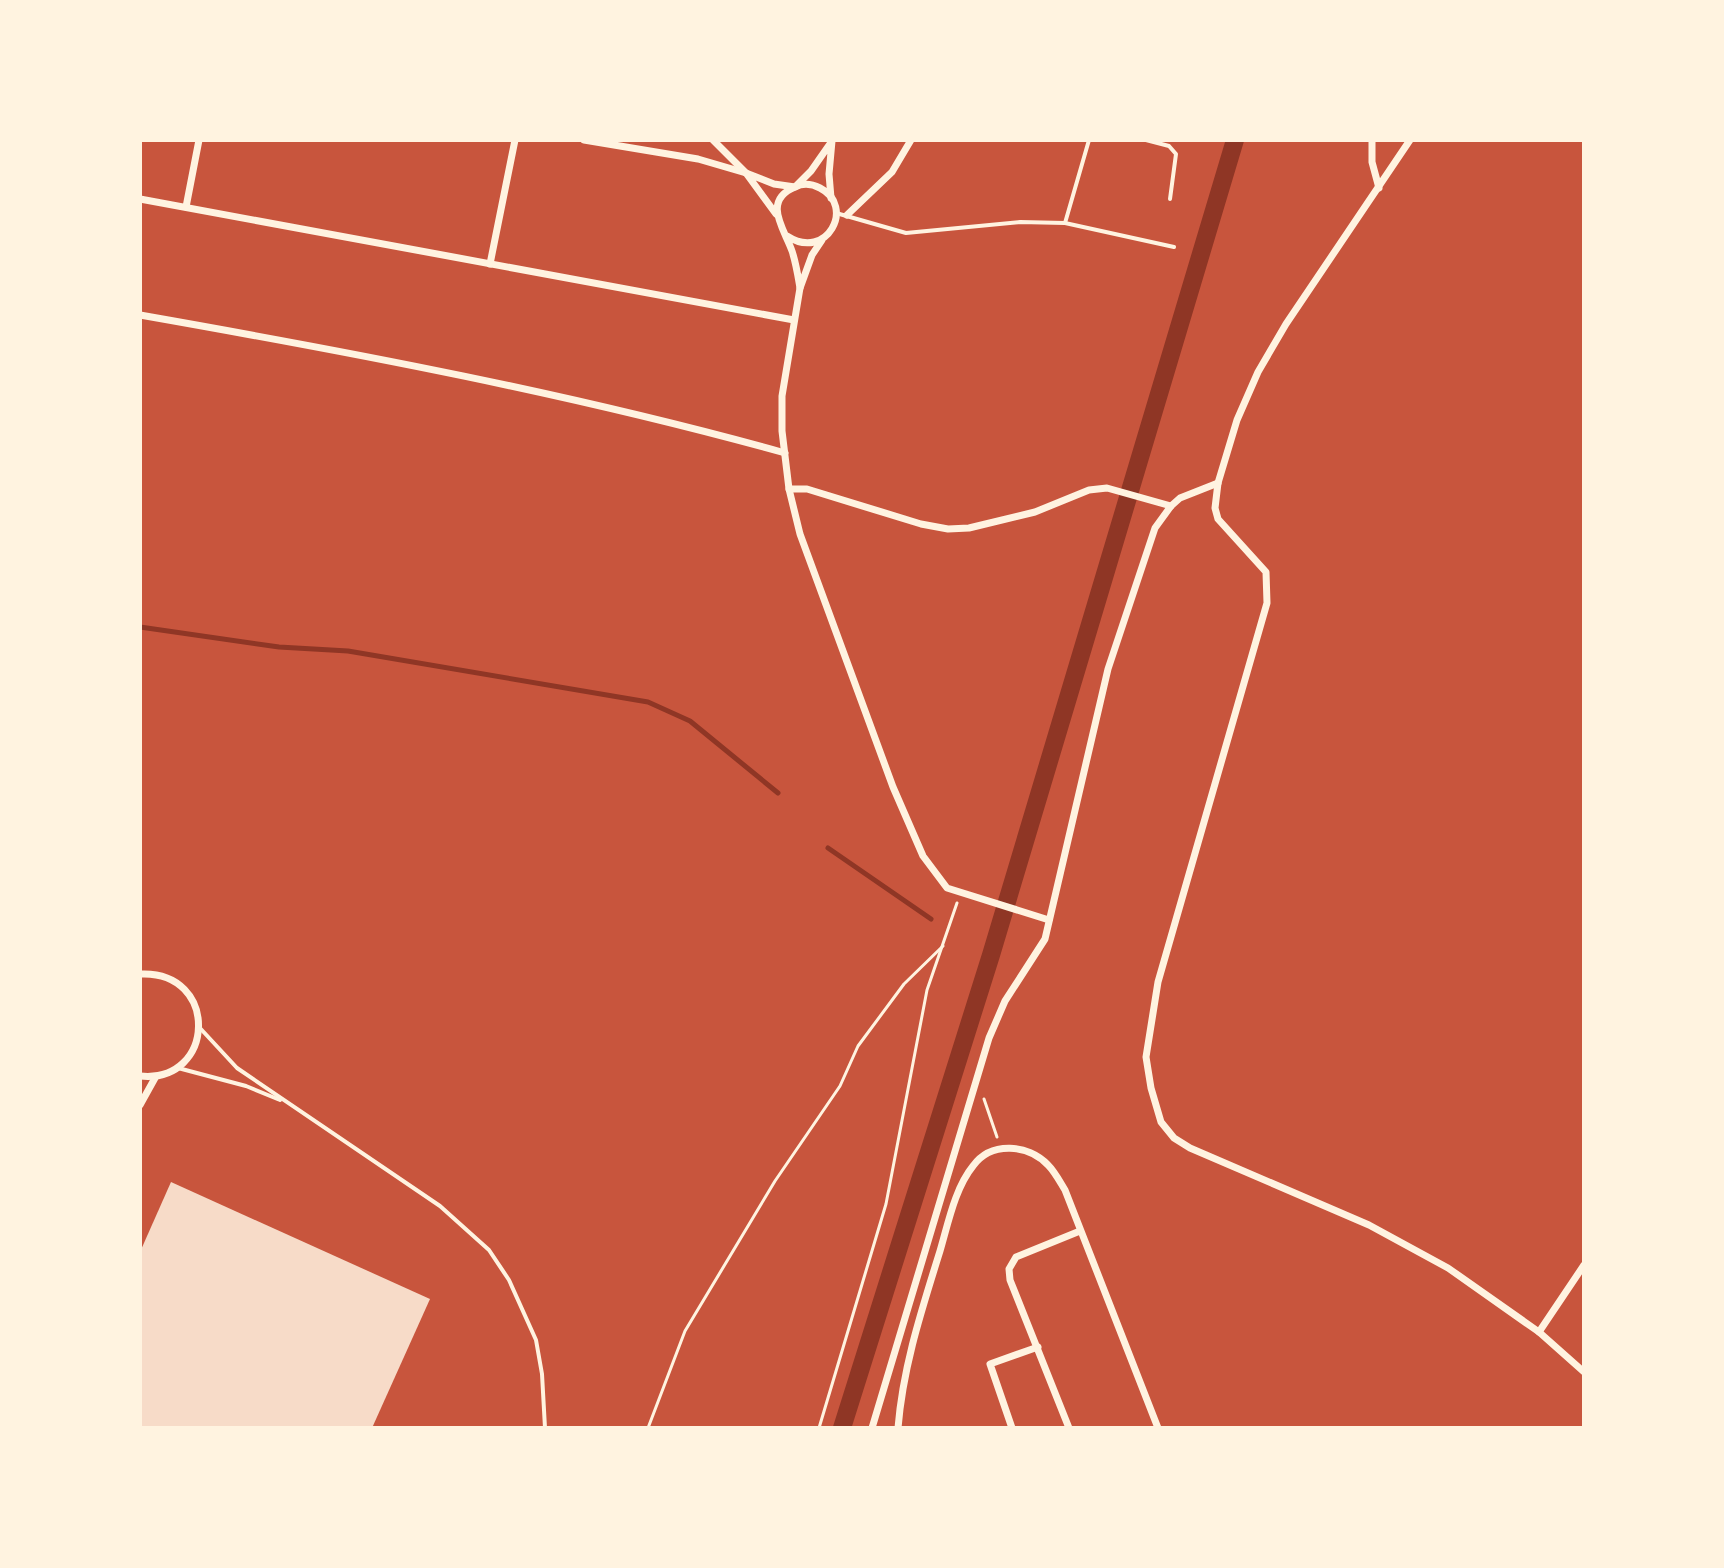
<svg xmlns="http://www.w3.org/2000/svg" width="1724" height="1568" viewBox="0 0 1724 1568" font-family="'Times New Roman',serif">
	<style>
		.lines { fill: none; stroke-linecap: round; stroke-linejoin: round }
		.stream { stroke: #8f3625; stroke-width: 5 }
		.canal { stroke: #8f3625; stroke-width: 18 }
		.building { fill: #f7dbc8 }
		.path { stroke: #fff3e0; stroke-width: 3 }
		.service { stroke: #fff3e0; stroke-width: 4 }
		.minor { stroke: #fff3e0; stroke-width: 7 }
	</style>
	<rect width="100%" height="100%" fill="#c8553d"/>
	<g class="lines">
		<g class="stream">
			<path d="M140 627 279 647 348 651 648 702 690 721 778 793"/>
			<path d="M828 848 931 919"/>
		</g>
		<path class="canal" d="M842 1428 991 955 1235 140"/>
	</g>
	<path class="building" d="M171 1182 430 1299 372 1428H140V1252Z"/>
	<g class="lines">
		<g class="path">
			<path d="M984 1099 997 1137"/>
			<path d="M648 1428 685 1331 775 1181 840 1086 858 1046 904 984 943 946"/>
			<path d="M819 1428 886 1204 927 990 957 903"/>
		</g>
		<g class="service">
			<path d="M1146 140 1169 146 1176 154 1170 199"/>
			<path d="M836 213 906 233 1020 222 1065 223 1174 247"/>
			<path d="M1065 223 1089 140"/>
			<path d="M199 1027 237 1068 440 1206 489 1250 509 1280 536 1340 542 1374 545 1428"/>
			<path d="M178 1068 246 1086 280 1100"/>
		</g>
		<g class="minor">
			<path d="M584 140 698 159 746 173"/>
			<path d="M713 140 745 172"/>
			<path d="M1372 140V162L1379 188"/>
			<path d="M1410 140 1286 324 1258 372 1237 420 1218 483 1215 508 1218 519 1266 572 1267 603 1158 982 1146 1057 1151 1088 1161 1122 1174 1138 1190 1148 1369 1225 1448 1268 1539 1332 1584 1372"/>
			<path d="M140 199 794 320"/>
			<path d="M186 207 199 140"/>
			<path d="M776 214 746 173 774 184 795 187 811 171 832 141 829 174 831 198"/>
			<path d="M847 215 892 172 911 140"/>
			<path d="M787 236C827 262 856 206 820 188 812 184 803 183 795 187 761 201 785 230 792 251 796 263 798 276 800 288L812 255 822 240"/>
			<path d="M490 264 515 140"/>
			<path d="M800 288 782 396V431L789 489 800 534 893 787 923 856 947 888 1049 920"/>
			<path d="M140 315C356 353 573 394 785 453"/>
			<path d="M789 489H807L921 524 948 529 969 528 1035 512 1089 490 1107 488 1171 506"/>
			<path d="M140 974C220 970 216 1084 140 1076"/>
			<path d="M140 1105 155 1078"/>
			<path d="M1539 1332 1584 1265"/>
			<path d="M872 1428 989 1038 1005 1001 1045 939 1108 669 1155 528 1171 506 1180 498 1218 483"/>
			<path d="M898 1428C903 1366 922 1309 940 1251 948 1224 955 1188 973 1166 991 1141 1028 1144 1048 1165 1055 1172 1060 1182 1065 1190L1158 1428"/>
			<path d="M1012 1428 990 1364 1038 1347"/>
			<path d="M1069 1428 1010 1280 1009 1269 1016 1257 1080 1231"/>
		</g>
	</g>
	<rect width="1724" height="1568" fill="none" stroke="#fff3e0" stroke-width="284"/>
</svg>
